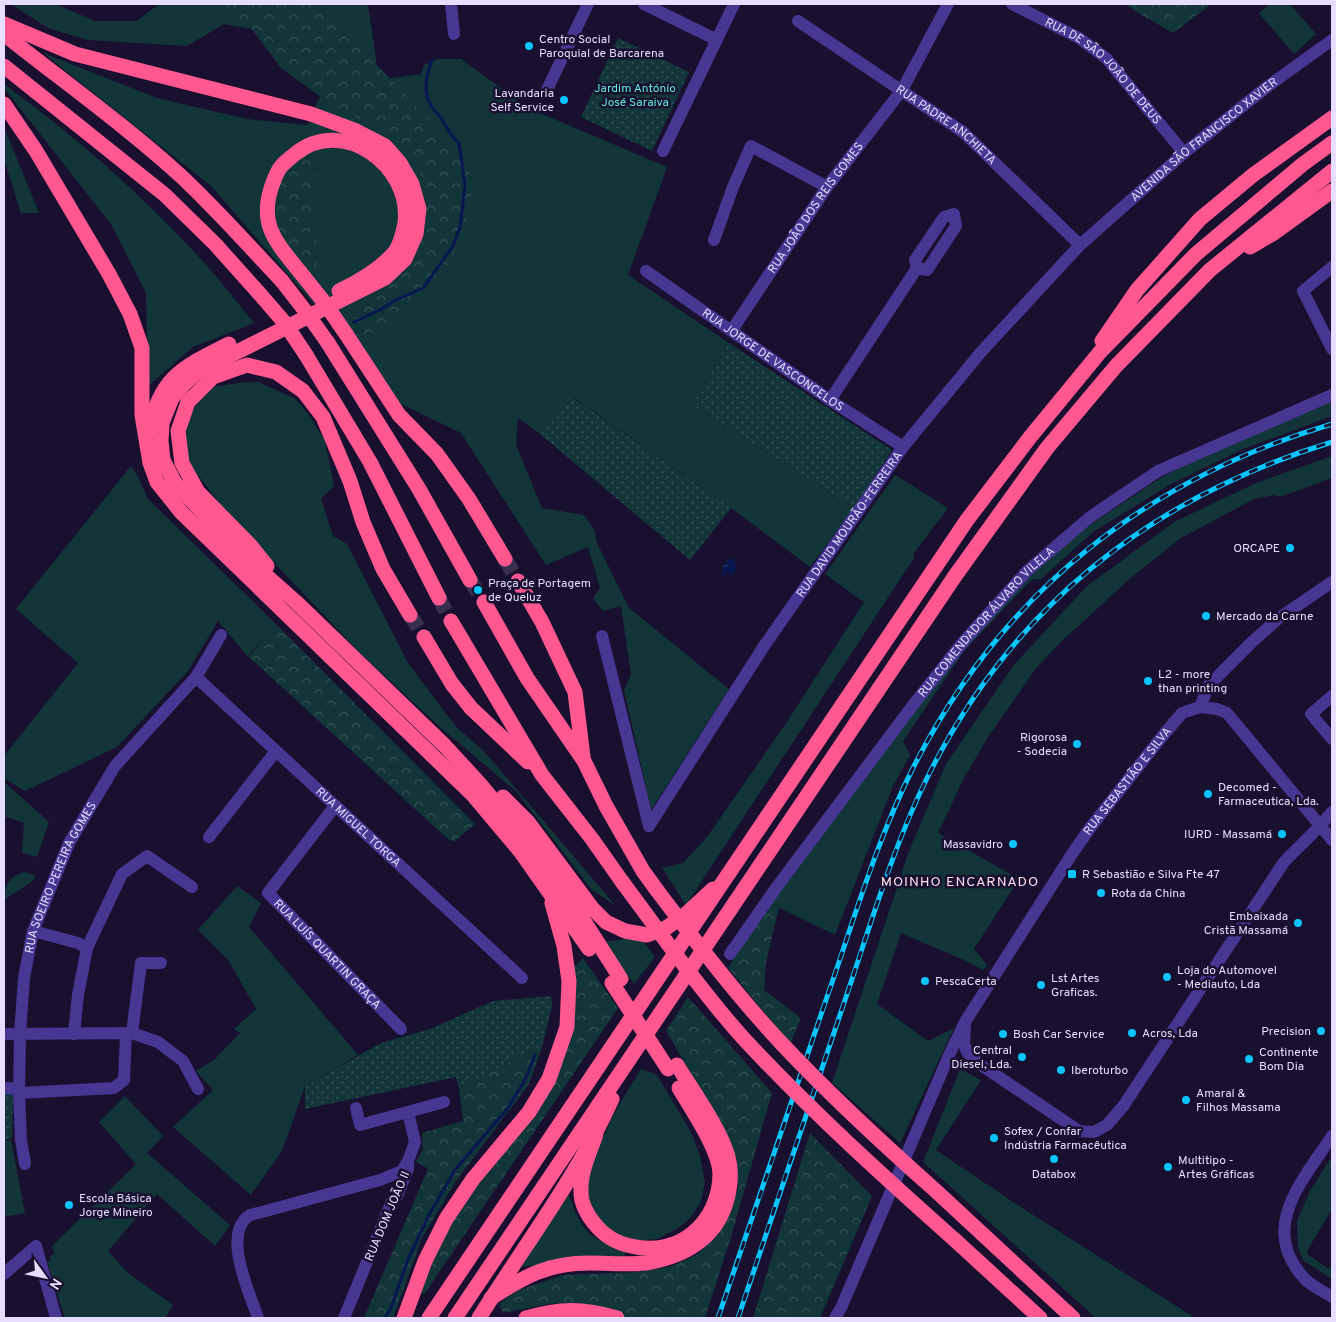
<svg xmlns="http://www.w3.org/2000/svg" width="1336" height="1322" viewBox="0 0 1336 1322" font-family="Overpass,sans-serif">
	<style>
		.grass { fill: #123539 }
		.forest { fill: url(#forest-crowns) }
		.park { fill: url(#park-dots) }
		.water { fill: url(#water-ripples) }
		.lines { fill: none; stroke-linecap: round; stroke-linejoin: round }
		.stream { stroke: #061751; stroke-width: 3 }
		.highway-tunnel { stroke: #382f4e; stroke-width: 15; stroke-dasharray: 15 8; stroke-linecap: butt }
		.minor { stroke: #473792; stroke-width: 12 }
		.highway { stroke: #ff5891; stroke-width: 15 }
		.rail-casing { stroke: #09c5ff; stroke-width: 5 }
		.rail { stroke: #19102f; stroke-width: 3; stroke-dasharray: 9; stroke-linecap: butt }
		.highway-bridge { stroke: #ff5891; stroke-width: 15 }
		.poi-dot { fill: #09c5ff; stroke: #19102f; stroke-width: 2 }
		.labels { text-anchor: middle; stroke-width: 5; stroke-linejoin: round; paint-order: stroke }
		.poi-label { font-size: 12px; fill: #e6ddff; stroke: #19102f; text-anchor: start }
		.street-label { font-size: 12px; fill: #e6ddff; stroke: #19102f }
		.park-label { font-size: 12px; fill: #5eebdb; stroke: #19102f }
		.neighbourhood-label { font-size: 14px; letter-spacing: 1px; fill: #ffdfef; stroke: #19102f }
	</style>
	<defs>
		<pattern id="forest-crowns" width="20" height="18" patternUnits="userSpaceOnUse" patternTransform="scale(1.25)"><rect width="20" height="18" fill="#123539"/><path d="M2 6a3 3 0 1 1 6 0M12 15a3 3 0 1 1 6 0" fill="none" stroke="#345257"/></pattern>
		<pattern id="park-dots" width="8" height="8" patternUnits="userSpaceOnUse" patternTransform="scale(1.25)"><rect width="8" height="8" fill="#123539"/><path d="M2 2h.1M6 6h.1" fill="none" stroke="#345257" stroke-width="1.8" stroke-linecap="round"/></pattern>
		<pattern id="water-ripples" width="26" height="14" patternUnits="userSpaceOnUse" patternTransform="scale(1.25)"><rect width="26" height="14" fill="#061751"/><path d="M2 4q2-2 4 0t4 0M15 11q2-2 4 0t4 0" fill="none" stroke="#2a386b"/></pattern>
	</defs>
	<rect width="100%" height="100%" fill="#19102f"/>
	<g class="grass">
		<path d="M11 4H55L95 21H137L159 4H368L379 80 421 74 424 65 438 59H461L528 108 667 167 628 275 729 343 692 405 854 508 810 567 731 508 573 397 540 434 518 418 516 445 542 508 584 515 595 531 597 543 629 608 729 689 651 810 624 690 631 675 621 606 603 611 593 598 600 588 588 547 546 565 461 433 401 404 211 186 43 53 157 98 247 119 307 125 320 96 281 68 255 29 224 24 187 46 88 40 48 28Z"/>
		<path d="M1269 4H1290L1316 34 1294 54 1259 13Z"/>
		<path d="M4 84C74 135 139 192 198 256 218 277 236 301 254 323L193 347 148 386 146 293 111 224 4 88Z"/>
		<path d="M4 127 39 213H21L4 159Z"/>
		<path d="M258 382 294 398 307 412 325 441 334 486 321 499 333 536 347 544 408 663 457 728 483 750 615 905 592 890 516 791 442 729 360 653 227 513 190 465 184 434 190 415 202 397 213 387 237 383Z"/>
		<path d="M1332 401V416L1243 449 1169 485 1093 532 1041 579 1031 580 964 651 903 741 910 755 893 786 835 935 770 903 962 648 1019 585 1088 526 1162 477 1204 456Z"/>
		<path d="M1332 456V478L1280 497 1274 495 1254 499 1181 538 1133 576 1064 639 1037 667 988 737 963 780 938 833 1019 879 974 949 987 965 983 970 964 960 901 933 877 1004 928 1041 954 1028 900 1143 832 1083 909 851 946 764 1013 666 1086 587 1174 522 1256 483Z"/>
		<path d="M131 466 137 475 148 499 275 623 248 657 218 621 188 671 117 747 25 791 4 778V756L78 663 16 609Z"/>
		<path d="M895 475 948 508 914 553V558L686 905 662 868 683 863 707 837 785 725 864 602 825 574Z"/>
		<path d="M4 782 49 822 37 857 22 853 24 823 4 816Z"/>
		<path d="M24 872 35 875 34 880 4 900C4 886 10 876 24 872Z"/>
		<path d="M237 886 261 903 249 927 358 1055 305 1086 282 1151 251 1195 173 1127 213 1090 196 1071 215 1059 240 1033 234 1029 256 1009 229 961 198 930Z"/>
		<path d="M640 937 655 957 634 984 603 942Z"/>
		<path d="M641 1069 657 1075 692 1134 700 1156 705 1183 700 1204 690 1218 678 1228 657 1239 642 1240 627 1239 608 1230 597 1217 587 1200V1171L616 1110Z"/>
		<path d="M960 1069 981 1080 936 1150 1013 1202 1195 1318H1096L923 1162Z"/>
		<path d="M125 1096 163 1136 147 1153 230 1225 215 1246 157 1194 108 1251 128 1273 173 1305 165 1318H65L47 1262 51 1260 49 1256 55 1254 52 1246 136 1164 99 1122Z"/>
		<path d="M11 1140 25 1213 4 1217V1141Z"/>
		<path d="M1332 1156V1209L1308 1249 1307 1254 1329 1269 1332 1265V1275L1331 1278 1304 1261 1298 1247 1297 1221 1310 1191Z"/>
		<path d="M567 1190C582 1231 584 1236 625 1251V1258L518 1267Z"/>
	</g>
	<g class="forest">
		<path d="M227 4H311L357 45 465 156 471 178V202L464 229 449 264 429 289 377 330 362 337 351 308 402 273 416 252 426 217 427 197 420 171 406 152 390 137 320 96 281 68 252 29 224 24Z"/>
		<path d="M1126 4H1211L1173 33 1135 11Z"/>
		<path d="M309 152 317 158 314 189 317 274H310C301 262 285 246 279 233 275 224 275 216 276 206 277 179 289 168 309 152Z"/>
		<path d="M275 623 475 824 455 841 449 840 249 657Z"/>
		<path d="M770 903 779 908 766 962 764 990 801 1018 790 1044 728 968Z"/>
		<path d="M583 958 618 1008 425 1293 417 1294 447 1226 551 1084 572 969Z"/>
		<path d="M688 997 772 1093 731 1237 705 1318H628L565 1303 548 1304 503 1313 499 1304 516 1291 563 1275 638 1272 672 1266 698 1254 718 1235 738 1188 729 1138 666 1031Z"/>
		<path d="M542 1047 529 1084 456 1181 422 1238 393 1318H364L428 1169 416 1161 423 1150 422 1133 463 1121 459 1089 514 1059Z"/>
		<path d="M810 1133 872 1196 820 1318H753Z"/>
	</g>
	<g class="park">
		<path d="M618 38 689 72 652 151 581 117Z"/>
		<path d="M729 343 892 450 854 508 692 405Z"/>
		<path d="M572 397 731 508 690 560 540 434Z"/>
		<path d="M551 996 552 1006 542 1047 514 1059 459 1089 456 1077 305 1109V1086L381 1043 430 1029 493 1001Z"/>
		<path d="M4 1091H13L12 1138 4 1140Z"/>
	</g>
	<path class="water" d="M729 559H733C737 565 736 569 733 575H730V572L727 571 724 575H721L724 564Z"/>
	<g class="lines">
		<g class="stream">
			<path d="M354 322 380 310 394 301 423 288 453 246 460 228 465 185 459 143C450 136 447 127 441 118 438 114 433 110 431 105 422 91 427 74 432 60"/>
			<path d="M385 1318 391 1308 408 1259 430 1213 455 1170 508 1108 525 1080 535 1055"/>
		</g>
		<g class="highway-tunnel">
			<path d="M505 559 518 581"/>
			<path d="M470 580 484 602"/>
			<path d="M439 598 451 621"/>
			<path d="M410 615 424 637"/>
		</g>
		<g class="minor">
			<path d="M451 4 454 34"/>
			<path d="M644 4 717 40"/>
			<path id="s1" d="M1012 4 1079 38 1106 58 1184 153"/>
			<path id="s2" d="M798 21 963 132 1080 245"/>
			<path d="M546 92 588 4"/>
			<path d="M663 151 734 4"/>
			<path d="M714 240 733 187 751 146 827 187"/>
			<path d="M1332 267 1303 291 1332 349"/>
			<path id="s3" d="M646 271 830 400 903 447"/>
			<path id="s4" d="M732 330 827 187 902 90 948 4"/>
			<path d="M830 400 917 268 927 270 956 226 954 214 944 217 915 260 917 268"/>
			<path d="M602 636 649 826"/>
			<path id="s5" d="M196 677 522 978"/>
			<path d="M1332 696 1311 714 1332 739"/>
			<path d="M1200 707 1209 685 1253 641 1279 618 1332 582"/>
			<path id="s6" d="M335 806 268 893 401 1029"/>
			<path id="s7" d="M649 826 764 646 903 447 981 352 1080 245 1184 153 1268 86 1332 40"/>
			<path d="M209 837 276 751"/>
			<path d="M33 931 78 943 87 948 78 995 74 1034"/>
			<path d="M87 948 122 874 147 856 192 887"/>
			<path id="s8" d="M730 954 776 888 913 705 963 642 1027 571 1090 517 1158 471 1332 395"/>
			<path d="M965 1027 964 1044 967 1052 978 1063 1079 1131 1094 1132 1107 1125 1124 1105 1284 862C1300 845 1318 830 1332 812"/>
			<path d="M132 1033 141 963H161"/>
			<path d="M4 1034 132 1033 158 1042 183 1061 198 1089"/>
			<path d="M4 1088 19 1089"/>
			<path d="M19 1093 114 1088 124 1080 126 1033"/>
			<path d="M356 1108 360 1125 444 1102"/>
			<path d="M1332 1136C1303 1180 1258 1228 1304 1278 1311 1286 1323 1291 1332 1297"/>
			<path id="s9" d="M25 1164 21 1140 19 1093 20 1034 24 978 33 931 69 843 115 766 196 677 221 635"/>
			<path d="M4 1274 36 1246 56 1318"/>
			<path d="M258 1318C250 1294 221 1233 250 1215 253 1214 258 1213 262 1212L380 1180 402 1171 408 1161"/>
			<path d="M344 1318 392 1201 397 1196 408 1169V1161L415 1142 408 1112"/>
			<path id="s10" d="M835 1318 841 1308 950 1053 965 1022 1072 854 1090 828 1160 739 1182 713 1200 707 1217 709 1227 713 1332 840"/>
		</g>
		<g class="highway">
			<path d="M4 24 75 54 311 114 354 130 385 146 400 163 412 184 419 209 416 234 405 259 385 278 197 372 184 384 172 398 162 423 161 441 163 460 175 483 242 554 296 602 445 746 480 784 529 843 561 885 621 979"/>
			<path d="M4 34C63 81 126 126 182 177 217 210 249 246 282 281"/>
			<path d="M4 66 165 195 215 244 258 292"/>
			<path d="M4 104 36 151 109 274 130 314 142 348V415L150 463 157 482 181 512 472 794 520 851 589 949"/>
			<path d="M1250 247 1274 233 1332 191"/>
			<path d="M300 272C274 240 257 222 274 180 280 165 283 164 295 154 343 115 412 166 405 223 403 233 400 247 393 254 379 270 358 282 339 291"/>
			<path d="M346 334 399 415 437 454 469 499 505 559"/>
			<path d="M1102 341 1137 290 1200 219 1253 175 1332 118"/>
			<path d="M328 343 419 489 470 580"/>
			<path d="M306 355 370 462 439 598"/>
			<path d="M147 435C162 377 177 370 229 344"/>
			<path d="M267 566 250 545 198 492 182 463 178 431 188 402 213 377 247 365 276 372 303 391 323 417 350 481 363 522 383 569 410 615"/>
			<path d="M518 581 542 622 575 692 583 757"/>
			<path d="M484 602 527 678 584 761 606 806 643 871 656 889"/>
			<path d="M451 621 542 775 592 839 623 883"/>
			<path d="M424 637 452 684 471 708 528 762"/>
			<path d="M503 797 528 822 592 908 606 922 625 931 647 935 666 928 686 914 713 889"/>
			<path d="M596 1134C590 1153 580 1171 581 1192 581 1203 587 1215 594 1223 604 1236 616 1243 631 1246 679 1258 720 1222 720 1173 719 1149 692 1110 679 1088"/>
			<path d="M936 1191 1073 1318"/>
			<path d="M956 1241 1040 1318"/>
			<path d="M491 1298C525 1276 548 1263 589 1263 608 1263 628 1265 646 1263 687 1256 719 1237 728 1195 731 1182 732 1171 728 1157 721 1130 692 1090 677 1065"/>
			<path d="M404 1318 425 1261 446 1219 473 1179 529 1112 549 1079 567 1027 569 981 564 946 552 903"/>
			<path d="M429 1318 967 520 1031 436 1100 352 1196 254 1303 164 1332 143"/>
			<path d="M455 1318 955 576 1047 448 1116 366 1210 270 1332 171"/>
			<path d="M479 1318C524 1246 577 1177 612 1099"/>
			<path d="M526 1318C560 1308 583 1308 617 1318"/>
		</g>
		<defs>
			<g id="rail">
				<path d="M718 1318C755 1211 791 1104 827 997 854 920 877 839 914 766 1003 592 1146 479 1332 424"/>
				<path d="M738 1318C773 1212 809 1106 845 1000 871 924 893 846 929 774 1014 605 1153 497 1332 442"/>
			</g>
		</defs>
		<use href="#rail" class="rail-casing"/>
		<use href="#rail" class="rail"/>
		<g class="highway-bridge">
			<path d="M300 272 324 302 346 334"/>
			<path d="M282 281 306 312 328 343"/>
			<path d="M258 292 284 322 306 355"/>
			<path d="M623 883C662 935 700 990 744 1039 811 1111 883 1176 956 1241"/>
			<path d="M656 889C696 942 737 996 783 1045 831 1096 883 1144 936 1191"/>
			<path d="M612 983 668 1069"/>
		</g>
	</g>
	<g class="poi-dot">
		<circle cx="529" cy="46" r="5"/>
		<circle cx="564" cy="100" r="5"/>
		<circle cx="1290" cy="548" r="5"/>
		<circle cx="478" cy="590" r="5"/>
		<circle cx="1206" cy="616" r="5"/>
		<circle cx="1148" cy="681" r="5"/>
		<circle cx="1077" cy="744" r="5"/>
		<circle cx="1208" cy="794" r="5"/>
		<circle cx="1282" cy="834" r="5"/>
		<circle cx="1013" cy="844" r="5"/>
		<rect x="1067" y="869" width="10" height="10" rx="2.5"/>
		<circle cx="1101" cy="893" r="5"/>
		<circle cx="1298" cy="923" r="5"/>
		<circle cx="1167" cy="977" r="5"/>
		<circle cx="925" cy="981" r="5"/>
		<circle cx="1041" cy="985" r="5"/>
		<circle cx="1321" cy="1031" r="5"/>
		<circle cx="1132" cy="1033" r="5"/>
		<circle cx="1003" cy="1034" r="5"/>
		<circle cx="1022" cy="1057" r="5"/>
		<circle cx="1249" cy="1059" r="5"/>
		<circle cx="1061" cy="1070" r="5"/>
		<circle cx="1186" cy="1100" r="5"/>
		<circle cx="994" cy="1138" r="5"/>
		<circle cx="1054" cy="1159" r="5"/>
		<circle cx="1168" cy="1167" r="5"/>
		<circle cx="69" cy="1205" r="5"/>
	</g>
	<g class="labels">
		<g class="poi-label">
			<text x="539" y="43">Centro Social<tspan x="539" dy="14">Paroquial de Barcarena</tspan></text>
			<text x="554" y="97" text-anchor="end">Lavandaria<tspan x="554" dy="14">Self Service</tspan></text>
			<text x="1280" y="552" text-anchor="end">ORCAPE</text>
			<text x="488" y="587">Praça de Portagem<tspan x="488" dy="14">de Queluz</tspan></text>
			<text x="1216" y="620">Mercado da Carne</text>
			<text x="1158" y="678">L2 - more<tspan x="1158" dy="14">than printing</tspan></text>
			<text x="1067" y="741" text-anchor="end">Rigorosa<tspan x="1067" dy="14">- Sodecia</tspan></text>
			<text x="1218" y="791">Decomed -<tspan x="1218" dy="14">Farmaceutica, Lda.</tspan></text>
			<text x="1272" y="838" text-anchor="end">IURD - Massamá</text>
			<text x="1003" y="848" text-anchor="end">Massavidro</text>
			<text x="1082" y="878">R Sebastião e Silva Fte 47</text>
			<text x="1111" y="897">Rota da China</text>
			<text x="1288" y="920" text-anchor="end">Embaixada<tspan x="1288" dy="14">Cristã Massamá</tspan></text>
			<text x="1177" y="974">Loja do Automovel<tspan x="1177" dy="14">- Mediauto, Lda</tspan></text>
			<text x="1051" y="982">Lst Artes<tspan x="1051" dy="14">Graficas.</tspan></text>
			<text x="935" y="985">PescaCerta</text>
			<text x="1311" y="1035" text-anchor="end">Precision</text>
			<text x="1142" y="1037">Acros, Lda</text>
			<text x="1013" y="1038">Bosh Car Service</text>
			<text x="1012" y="1054" text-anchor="end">Central<tspan x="1012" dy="14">Diesel, Lda.</tspan></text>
			<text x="1259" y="1056">Continente<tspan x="1259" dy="14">Bom Dia</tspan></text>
			<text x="1071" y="1074">Iberoturbo</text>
			<text x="1196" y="1097">Amaral &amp;<tspan x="1196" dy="14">Filhos Massama</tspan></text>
			<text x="1004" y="1135">Sofex / Confar<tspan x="1004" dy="14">Indústria Farmacêutica</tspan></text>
			<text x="1178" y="1164">Multitipo -<tspan x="1178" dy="14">Artes Gráficas</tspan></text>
			<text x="1054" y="1178" text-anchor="middle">Databox</text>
			<text x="79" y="1202">Escola Básica<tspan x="79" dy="14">Jorge Mineiro</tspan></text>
		</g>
		<g class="street-label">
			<text dy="4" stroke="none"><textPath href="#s1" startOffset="115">RUA DE SÃO JOÃO DE DEUS</textPath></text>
			<text dy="4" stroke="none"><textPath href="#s2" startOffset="181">RUA PADRE ANCHIETA</textPath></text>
			<text dy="4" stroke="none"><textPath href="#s7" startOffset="888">AVENIDA SÃO FRANCISCO XAVIER</textPath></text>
			<text dy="4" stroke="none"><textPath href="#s4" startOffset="148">RUA JOÃO DOS REIS GOMES</textPath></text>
			<text dy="4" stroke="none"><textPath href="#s3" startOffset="155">RUA JORGE DE VASCONCELOS</textPath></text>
			<text dy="4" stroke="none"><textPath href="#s7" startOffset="362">RUA DAVID MOURÃO-FERREIRA</textPath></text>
			<text dy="4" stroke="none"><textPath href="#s8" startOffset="420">RUA COMENDADOR ÁLVARO VILELA</textPath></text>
			<text dy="4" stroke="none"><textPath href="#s10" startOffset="614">RUA SEBASTIÃO E SILVA</textPath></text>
			<text dy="4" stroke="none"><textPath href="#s5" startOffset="221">RUA MIGUEL TORGA</textPath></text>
			<text dy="4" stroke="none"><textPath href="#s9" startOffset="294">RUA SOEIRO PEREIRA GOMES</textPath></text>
			<text dy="4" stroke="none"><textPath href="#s6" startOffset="195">RUA LUÍS QUARTIN GRAÇA</textPath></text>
			<text transform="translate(387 1216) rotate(-67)" y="4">RUA DOM JOÃO II</text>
		</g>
		<g class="park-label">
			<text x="635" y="92">Jardim António<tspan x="635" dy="14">José Saraiva</tspan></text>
		</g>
		<g class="neighbourhood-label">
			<text x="960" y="886">MOINHO ENCARNADO</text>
		</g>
	</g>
	<rect width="1336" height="1322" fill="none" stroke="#e6ddff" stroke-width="10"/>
	<g transform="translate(45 1277) rotate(123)" stroke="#19102f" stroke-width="4" paint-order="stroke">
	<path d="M0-4L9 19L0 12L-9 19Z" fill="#e6ddff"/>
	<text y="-8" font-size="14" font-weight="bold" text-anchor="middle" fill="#e6ddff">N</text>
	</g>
</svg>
